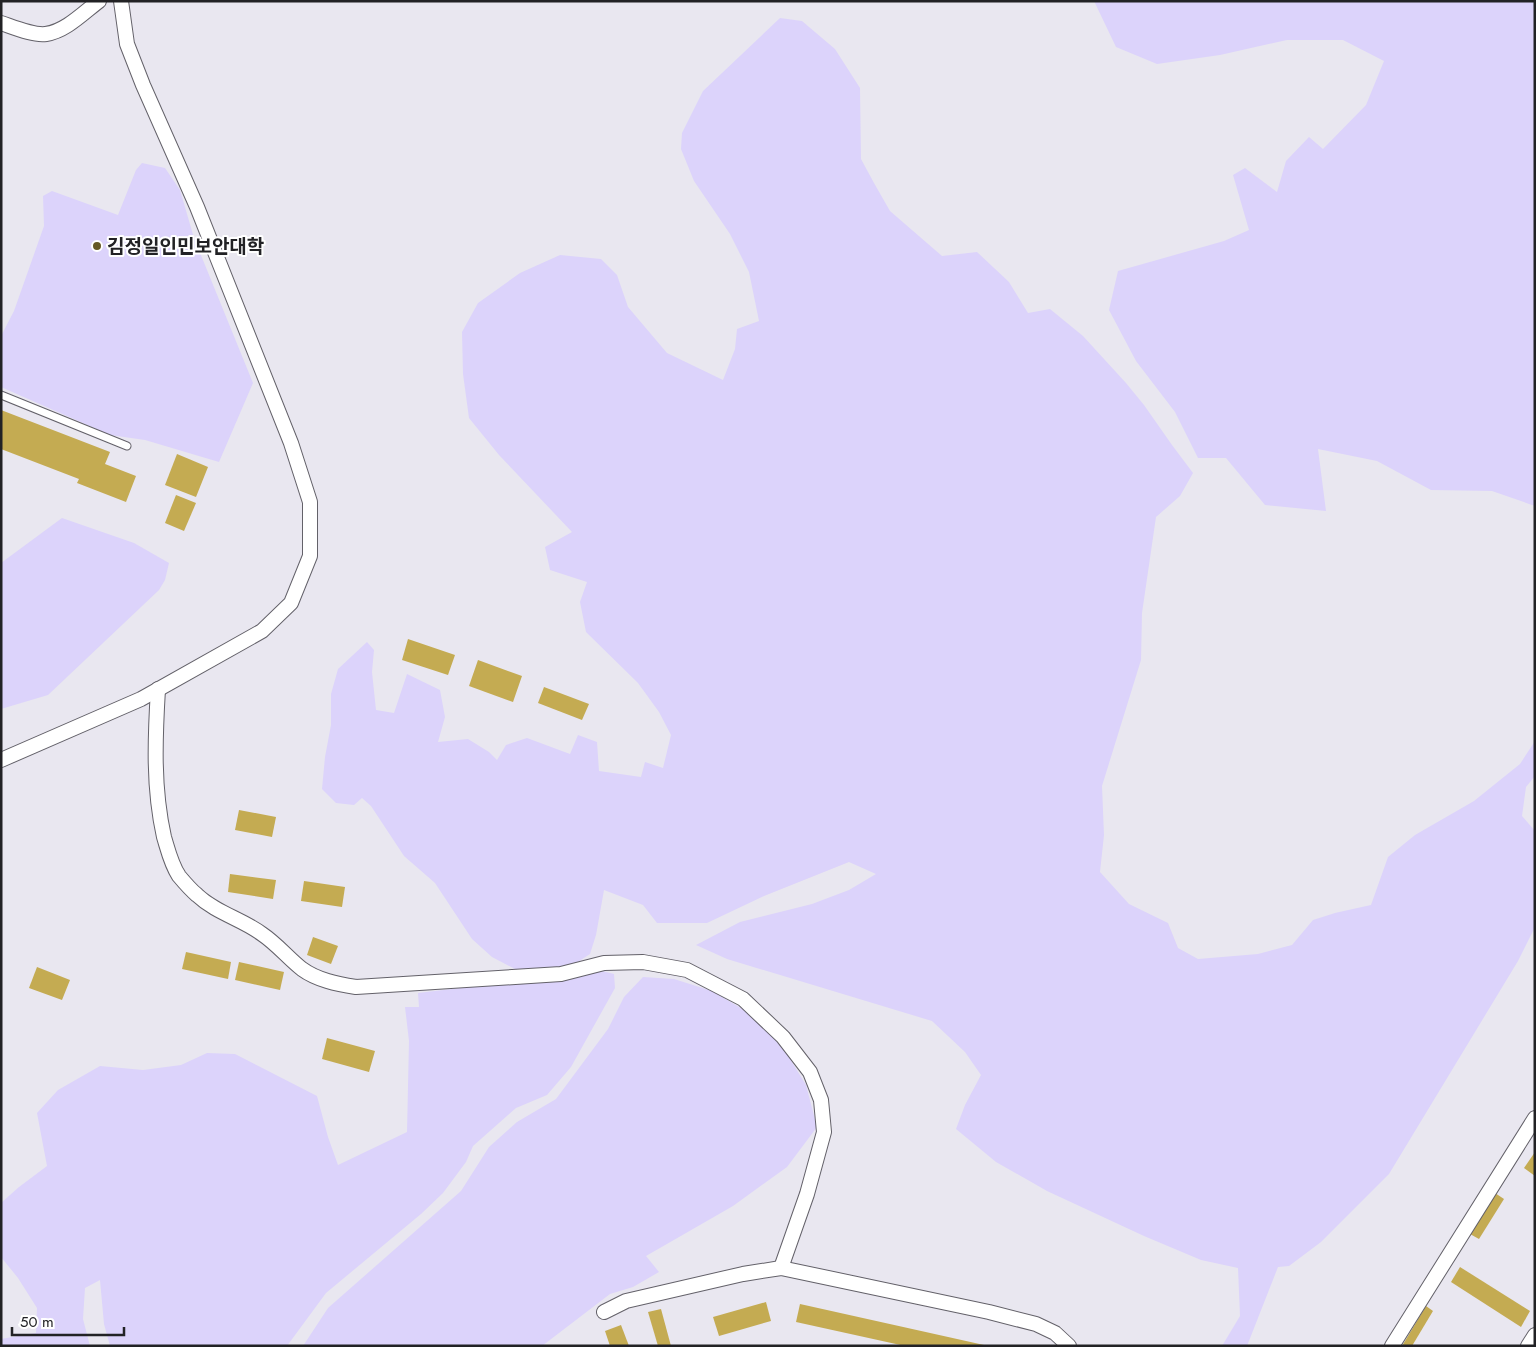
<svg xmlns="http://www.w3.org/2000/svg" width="1536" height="1347" viewBox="0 0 1536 1347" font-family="Jost,'Noto Sans KR',sans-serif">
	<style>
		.green { fill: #dcd3fb }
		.building { fill: #c4ab52 }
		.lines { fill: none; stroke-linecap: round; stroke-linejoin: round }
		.lane-casing { stroke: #636169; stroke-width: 9 }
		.street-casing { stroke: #636169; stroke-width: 16 }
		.lane { stroke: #fff; stroke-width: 7 }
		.street { stroke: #fff; stroke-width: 14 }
		.poi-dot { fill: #655724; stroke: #fff; stroke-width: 2 }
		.labels { text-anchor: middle; stroke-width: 4; stroke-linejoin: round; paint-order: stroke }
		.poi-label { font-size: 19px; font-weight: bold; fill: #222225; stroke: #fff; text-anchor: start }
	</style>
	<rect width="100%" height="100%" fill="#e9e7f0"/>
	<g class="green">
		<path d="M1094 1H1535V506L1492 491 1431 490 1377 461 1318 449 1326 511 1265 505 1226 458H1198L1175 412 1136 361 1109 310 1118 271 1224 241 1249 230 1233 175 1245 168 1277 192 1286 161 1309 137 1323 149 1366 105 1384 61 1343 40H1287L1220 55 1157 64 1116 47Z"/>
		<path d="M780 18 802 21 835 49 860 88 861 159 874 183 890 211 942 256 977 252 1009 282 1028 313 1050 309 1083 336 1126 383 1144 405 1172 445 1193 473 1180 496 1156 517 1142 613 1141 660 1102 786 1104 835 1100 872 1129 904 1168 923 1178 948 1198 959 1258 954 1292 945 1313 920 1335 913 1371 905 1388 857 1415 835 1474 801 1520 764 1535 741V776L1526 787 1522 816 1535 831V927L1518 961 1389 1174 1321 1242 1289 1266 1278 1267 1247 1346H1222L1240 1316 1238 1268 1201 1260 1144 1236 1047 1191 996 1162 956 1129 965 1105 981 1075 965 1052 932 1021 727 959 696 945 740 922 812 904 849 890 876 874 849 862 764 896 707 923H657L643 905 604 890 596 935 590 954 567 969H515L492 957 472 939 435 883 404 856 371 806 362 798 354 805 336 803 322 789 325 757 331 725V694L338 669 367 642 374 650 372 672 376 710 394 713 407 674 440 690 445 717 438 742 468 739 489 752 497 760 506 745 527 738 570 754 578 735 597 742 599 771 641 777 645 762 663 768 671 735 659 712 638 683 586 632 580 602 587 582 550 570 545 547 572 532 499 455 469 418 463 374 462 332 478 303 520 273 560 255 601 259 617 275 628 307 667 353 723 380 735 349 737 329 759 321 749 272 730 234 694 181 681 149 682 133 703 91Z"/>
		<path d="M142 163 165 168 180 190 194 238 253 383 219 462 145 440 110 435 1 387V336L14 311 44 226 43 196 52 191 118 215 136 170Z"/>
		<path d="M62 518 134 543 169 563 165 580 159 590 48 695 1 709V563Z"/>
		<path d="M602 971 614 974 615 988 571 1067 547 1095 516 1108 473 1146 466 1162 443 1193 421 1214 326 1293 287 1346H110L104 1324 100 1280 85 1288 83 1319 90 1346H1V1339L36 1333 37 1308 18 1278 1 1257V1203L19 1187 47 1166 37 1113 58 1090 100 1066 143 1070 181 1065 207 1053 235 1054 317 1096 328 1137 338 1165 407 1132 409 1041 405 1007H419L418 993Z"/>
		<path d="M643 977 674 979 712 991 756 1017 784 1049 806 1085 817 1127 787 1167 733 1206 646 1256 659 1272 633 1287 610 1294 542 1346H303L328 1308 461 1191 489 1147 517 1122 556 1099 608 1029 624 997Z"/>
	</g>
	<g class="building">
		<path d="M1 410 110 452 105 464 136 476 126 502 77 483 79 479 1 449Z"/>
		<path d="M177 454 208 467 196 497 165 485Z"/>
		<path d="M176 495 196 503 184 531 165 523Z"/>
		<path d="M408 639 455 655 448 675 402 660Z"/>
		<path d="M478 660 522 676 513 702 469 686Z"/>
		<path d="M544 687 589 704 582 720 538 703Z"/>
		<path d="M239 810 276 817 272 837 235 830Z"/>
		<path d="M230 874 276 880 273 899 228 892Z"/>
		<path d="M304 881 345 887 342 907 301 901Z"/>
		<path d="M313 937 338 946 331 964 307 955Z"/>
		<path d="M186 952 231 962 228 979 182 969Z"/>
		<path d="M239 962 284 972 280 990 235 980Z"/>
		<path d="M37 967 70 980 62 1000 29 988Z"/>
		<path d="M327 1038 375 1051 369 1072 322 1059Z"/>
		<path d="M1535 1152V1176L1524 1168Z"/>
		<path d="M1495 1193 1504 1199 1479 1239 1470 1234Z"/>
		<path d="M1460 1267 1530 1311 1521 1327 1451 1282Z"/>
		<path d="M766 1302 771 1321 719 1336 713 1317Z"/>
		<path d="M800 1304 984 1345V1346H905L796 1322Z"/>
		<path d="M1426 1306 1433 1311 1412 1346H1402Z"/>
		<path d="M661 1309 671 1346H658L648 1312Z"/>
		<path d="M621 1325 629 1346H610L605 1331Z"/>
	</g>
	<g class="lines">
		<defs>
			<path id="lane" d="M1 395 127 446"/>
			<g id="street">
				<path d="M1 23C13 27 34 36 46 34 66 31 83 13 99 1"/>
				<path d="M158 689C155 739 153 788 164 837 168 850 171 864 179 876 184 882 191 890 197 895 216 913 242 919 262 934 277 944 288 958 302 969 317 980 337 984 356 987L561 974 604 963 643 962 687 970 743 999 783 1037 810 1072 821 1100 824 1132 807 1194 781 1268"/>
				<path d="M1 760 141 699 262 631 291 603 310 556V502L291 443 197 207 143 85 127 44 121 1"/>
				<path d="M604 1312 626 1301 743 1274 781 1268 989 1312 1036 1324 1055 1333 1069 1346"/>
				<path d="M1392 1346 1535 1118"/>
				<path d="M1528 1346 1535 1335"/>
			</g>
		</defs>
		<use href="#lane" class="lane-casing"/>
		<use href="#street" class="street-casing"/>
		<use href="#lane" class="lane"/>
		<use href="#street" class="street"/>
	</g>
	<circle class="poi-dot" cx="97" cy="246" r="5"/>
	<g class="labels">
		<g class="poi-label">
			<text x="107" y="253">김정일인민보안대학</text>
		</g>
	</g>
	<rect width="1536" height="1347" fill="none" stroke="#222225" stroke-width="5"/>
	<path d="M12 1327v8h112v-8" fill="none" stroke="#222225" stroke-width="2.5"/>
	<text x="20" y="1327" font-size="15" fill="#222225" stroke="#ffffff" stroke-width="4" paint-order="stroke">50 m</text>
</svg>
